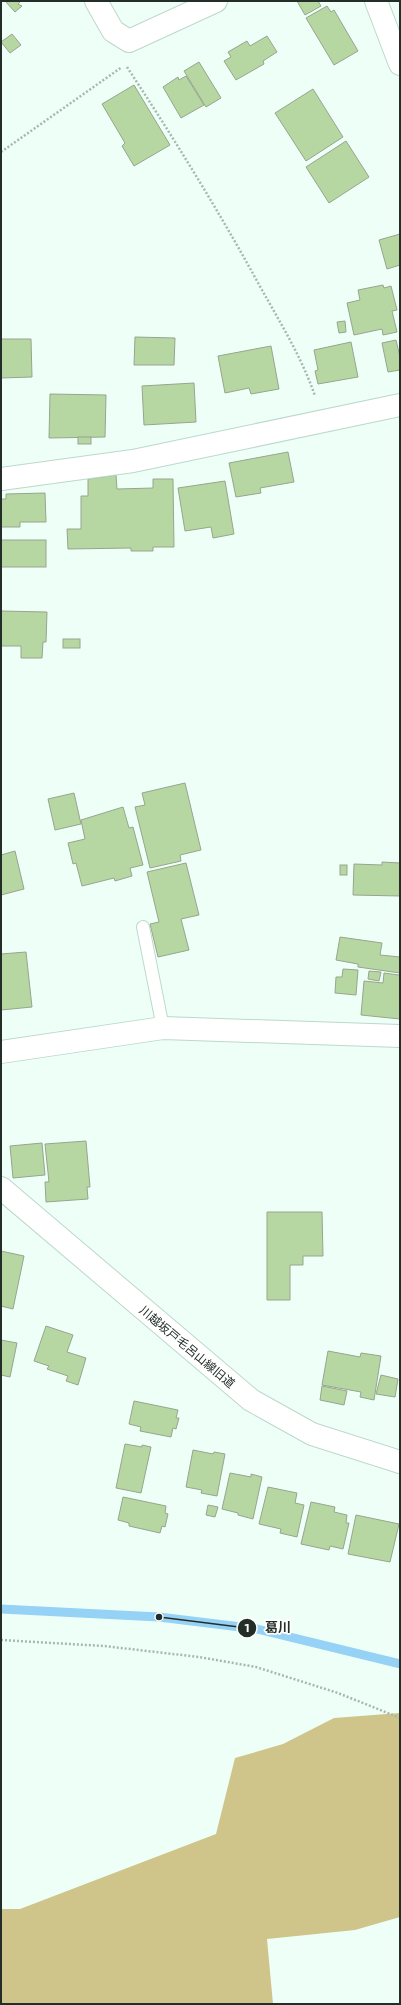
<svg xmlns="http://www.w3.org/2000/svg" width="401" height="2005" viewBox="0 0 401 2005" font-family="'Exo 2','Noto Sans JP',sans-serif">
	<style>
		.forest { fill: #cfc489 }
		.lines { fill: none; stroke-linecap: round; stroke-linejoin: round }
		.stream { stroke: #95d2f5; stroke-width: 9 }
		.building { fill: #b7d7a2; stroke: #97a58f }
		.lane-casing { stroke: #bcd8cb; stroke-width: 14 }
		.street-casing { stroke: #bcd8cb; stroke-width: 24 }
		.secondary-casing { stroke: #bcd8cb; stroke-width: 24 }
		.path { stroke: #a8b7b0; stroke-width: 2.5; stroke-dasharray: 2 2; stroke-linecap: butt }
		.lane { stroke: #fff; stroke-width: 12 }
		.street { stroke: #fff; stroke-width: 22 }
		.secondary { stroke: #fff; stroke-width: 22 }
		.labels { text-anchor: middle; stroke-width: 3.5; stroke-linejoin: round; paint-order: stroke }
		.street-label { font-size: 12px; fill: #232e29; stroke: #fff }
		.leader { fill: none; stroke: #232e29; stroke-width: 1.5 }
		.callout-dot { fill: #232e29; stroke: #fff; stroke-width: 1.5 }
		.mark-label { font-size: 12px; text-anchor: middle; font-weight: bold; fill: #fff }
		.callout-label { font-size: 13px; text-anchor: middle; font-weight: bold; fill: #232e29; stroke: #fff; stroke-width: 3.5; stroke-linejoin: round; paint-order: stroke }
	</style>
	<rect width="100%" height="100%" fill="#eefff7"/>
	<path class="forest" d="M400 1713V1917L355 1930 267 1939 273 2004H1V1909H20L216 1834 235 1758 283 1744 334 1718Z"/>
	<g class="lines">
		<path class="stream" d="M1 1609 159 1617 257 1629 400 1664"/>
	</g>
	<g class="building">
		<path d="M5 1H21L18 4 22 6 15 12Z"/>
		<path d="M297 1H318L321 6 305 15Z"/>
		<path d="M327 6 331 12 334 10 358 51 334 65 306 18Z"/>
		<path d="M12 34 21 45 10 53 1 42Z"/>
		<path d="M267 36 277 52 263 61 264 64 236 80 224 61 231 57 228 52 247 41 250 46Z"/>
		<path d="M199 62 221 98 206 107 184 71Z"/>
		<path d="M186 76 204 105 181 118 163 87 178 77 179 80Z"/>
		<path d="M134 85 170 145 134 166 122 146 125 143 102 104Z"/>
		<path d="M313 89 343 137 306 161 275 113Z"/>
		<path d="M346 141 369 177 329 203 306 167Z"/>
		<path d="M400 234V265L387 269 379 240Z"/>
		<path d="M383 285 384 288 391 286 397 310 392 311 397 332 383 335 382 329 354 335 347 303 360 300 358 290Z"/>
		<path d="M345 321 346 332 339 333 337 322Z"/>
		<path d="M135 337 175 338 174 365H134Z"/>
		<path d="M1 339H31L32 377 1 378Z"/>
		<path d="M396 340 400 357V370L388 372 382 343Z"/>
		<path d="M351 342 358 377 318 384 315 371 318 370 314 350Z"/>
		<path d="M271 346 279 389 251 394 249 388 225 393 218 356Z"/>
		<path d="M194 383 196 422 144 425 142 386Z"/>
		<path d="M50 394 106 395 105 437 49 438Z"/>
		<rect x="78" y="437" width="13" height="7"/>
		<path d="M288 452 294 482 260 488 261 493 236 497 229 463Z"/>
		<path d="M116 475 117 489 153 488V479H173L174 547H153V551H131V548L68 549 67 529H81V496H88V479Z"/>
		<path d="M225 481 234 534 213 538 211 527 185 531 178 488Z"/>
		<path d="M45 493 46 522H20V527H1V499H6V494Z"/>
		<rect x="1" y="540" width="45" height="27"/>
		<path d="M1 611 47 612 46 642H43L42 658H21V646H1Z"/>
		<rect x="63" y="639" width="17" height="9"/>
		<path d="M185 783 201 850 180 855 181 861 150 868 135 807 145 805 142 793Z"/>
		<path d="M74 793 81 824 55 830 48 799Z"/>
		<path d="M123 807 129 828 133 827 143 865 130 868 132 876 115 881 114 878 82 886 76 863 73 864 68 843 85 839 81 820Z"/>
		<path d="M15 851 24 889 1 895V855Z"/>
		<path d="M382 862 400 863V896L353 895 354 864 382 865Z"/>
		<path d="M186 863 199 915 181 919 189 950 158 957 150 924 159 922 147 872Z"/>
		<rect x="340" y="865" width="7" height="10"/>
		<path d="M340 937 382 943 380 955 400 957V973L358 967V964L336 960Z"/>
		<path d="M26 952 32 1007 1 1010V954Z"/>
		<path d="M343 969 358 970 356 995 335 993 336 977H342Z"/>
		<path d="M369 971 381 972 379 981 368 979Z"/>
		<path d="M384 973 399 975 400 977V1019L361 1015 364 981 383 983Z"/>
		<path d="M86 1141 90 1187H87L88 1199 46 1202 45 1182H49L45 1144Z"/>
		<path d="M42 1143 45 1175 13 1178 10 1146Z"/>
		<path d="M267 1212H322L323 1256H303V1265H290V1300H267Z"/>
		<path d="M1 1251 24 1256 13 1309 1 1306Z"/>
		<path d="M46 1326 73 1335 67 1352 86 1358 78 1385 66 1381 68 1376 47 1369 49 1366 34 1361Z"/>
		<path d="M1 1340 17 1343 10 1377 1 1375Z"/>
		<path d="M328 1351 360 1357 361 1353 381 1356 374 1400 360 1397 361 1392 322 1385Z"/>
		<path d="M381 1375 398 1379 395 1397 376 1394Z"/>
		<path d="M322 1386 347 1391 344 1405 320 1400Z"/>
		<path d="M134 1401 178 1410 176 1418H179L176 1429 173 1428 171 1437 140 1431 141 1427 129 1424Z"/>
		<path d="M125 1444 142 1447V1445L151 1447 141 1493 116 1488Z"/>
		<path d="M193 1450 213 1454 214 1452 225 1454 217 1496 201 1493 202 1490 186 1487Z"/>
		<path d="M230 1473 251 1477V1474L262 1477 253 1519 238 1515V1513L222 1509Z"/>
		<path d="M268 1487 297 1493 295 1503 304 1505 297 1537 280 1533 281 1529 259 1524Z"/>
		<path d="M123 1497 166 1506 165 1513 168 1514 165 1527 162 1526 160 1533 129 1526V1523L118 1520Z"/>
		<path d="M311 1502 335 1507 334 1512 347 1515 346 1523H349L343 1549 330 1546 329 1550 301 1544Z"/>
		<path d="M208 1505 218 1507 215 1517 206 1515Z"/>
		<path d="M356 1515 399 1524 390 1562 348 1554Z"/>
	</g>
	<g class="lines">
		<defs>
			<path id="lane" d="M143 927 163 1028"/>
			<g id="street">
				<path d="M96 1 113 31 129 41 216 1"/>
				<path d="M376 1 400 64"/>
				<path d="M1 479 133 461 400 405"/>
				<path d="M1 1052 163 1028 400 1036"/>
			</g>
			<path id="secondary" d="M1 1188 251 1400 312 1434 400 1462"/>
		</defs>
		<use href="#lane" class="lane-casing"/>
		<use href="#street" class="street-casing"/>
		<use href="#secondary" class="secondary-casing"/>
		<g class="path">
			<path d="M127 67C175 140 220 213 262 290 281 324 302 358 315 396"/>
			<path d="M1 152 122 67"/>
			<path d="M1 1640 104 1646 199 1657 256 1667 338 1693 400 1718"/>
		</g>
		<use href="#lane" class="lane"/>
		<use href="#street" class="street"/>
		<use href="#secondary" class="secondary"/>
	</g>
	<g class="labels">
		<g class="street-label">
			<text transform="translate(187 1347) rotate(40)" y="4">川越坂戸毛呂山線旧道</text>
		</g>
	</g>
	<path class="leader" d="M159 1617L247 1628"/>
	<g class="callout-dot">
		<circle cx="159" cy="1617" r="4"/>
		<circle cx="247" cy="1628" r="10"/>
	</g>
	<g class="mark-label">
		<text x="247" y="1632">1</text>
	</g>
	<g class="callout-label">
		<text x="278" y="1632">葛川</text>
	</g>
	<rect width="401" height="2005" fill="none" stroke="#232e29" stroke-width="4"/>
</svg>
